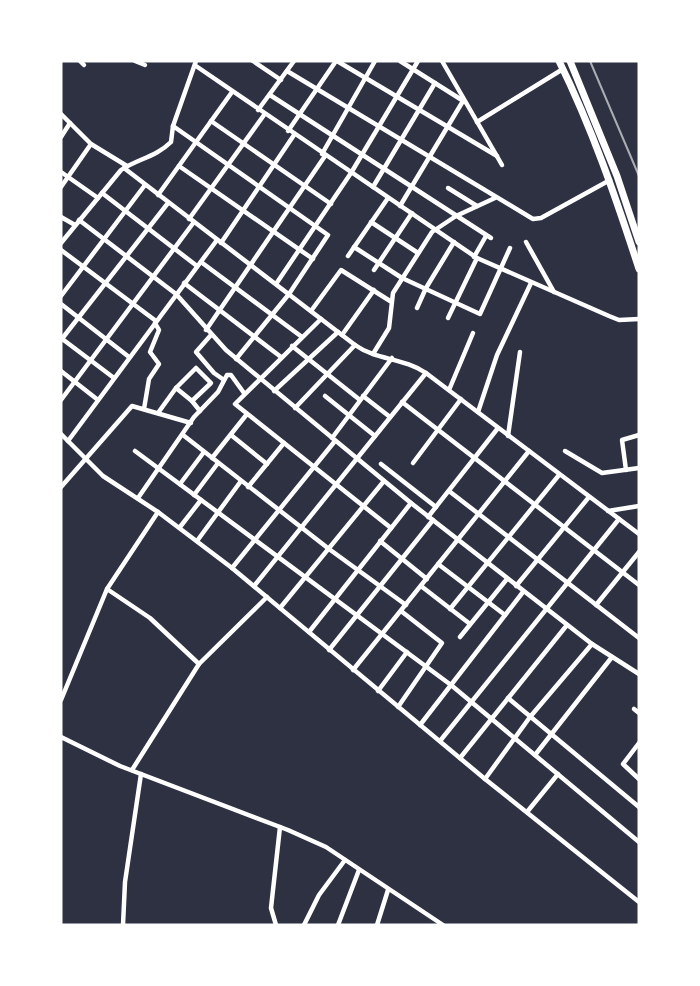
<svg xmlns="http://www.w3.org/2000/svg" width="700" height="986" viewBox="0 0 700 986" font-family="Signika,sans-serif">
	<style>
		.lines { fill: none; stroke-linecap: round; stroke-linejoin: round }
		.minor { stroke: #fff; stroke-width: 4.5 }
		.primary { stroke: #fff; stroke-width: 7 }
		.rail { stroke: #abadb3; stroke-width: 2 }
	</style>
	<rect width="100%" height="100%" fill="#2d3142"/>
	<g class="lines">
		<g class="minor">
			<path d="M80 61 84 65"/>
			<path d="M135 61 145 65"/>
			<path d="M253 61 281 80"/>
			<path d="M337 61 497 156"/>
			<path d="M400 61 465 102"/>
			<path d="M442 61 502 165"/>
			<path d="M196 66 477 258 609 316 619 320 639 319"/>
			<path d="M287 71 533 219 541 218 610 180"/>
			<path d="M270 95 491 238"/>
			<path d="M258 110 294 61"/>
			<path d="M61 114 91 144 127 166"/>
			<path d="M211 121 331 204"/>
			<path d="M477 122 563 69"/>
			<path d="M173 126 328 235 289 294 236 359"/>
			<path d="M288 131 336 61"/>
			<path d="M61 137 70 123"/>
			<path d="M322 154 375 61"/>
			<path d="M179 166 313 259"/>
			<path d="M124 168 355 345C376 360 404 358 426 373L639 534"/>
			<path d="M61 172 98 198"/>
			<path d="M61 187 91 144"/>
			<path d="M373 187 435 83"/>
			<path d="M448 188 477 206"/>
			<path d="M102 193 197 266"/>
			<path d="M158 195 232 92"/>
			<path d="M400 206 463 101"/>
			<path d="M61 217 75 225"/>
			<path d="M189 219 264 115"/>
			<path d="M79 220 176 294 226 350 411 503 592 644 639 674"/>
			<path d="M371 222 418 253"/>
			<path d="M526 242 554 292"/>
			<path d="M61 243 121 170C137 159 156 157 171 142L173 126 196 61"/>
			<path d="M221 243 294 135"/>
			<path d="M354 247 402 278 480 314 510 248"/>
			<path d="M61 250 156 321"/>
			<path d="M348 256 388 198"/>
			<path d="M474 257 486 236"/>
			<path d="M201 262 302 337"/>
			<path d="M374 270 412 213"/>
			<path d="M184 283 281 357"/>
			<path d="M276 284 351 173 418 61"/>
			<path d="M61 296 145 185"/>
			<path d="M61 304 129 357"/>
			<path d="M417 308 426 288 454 242"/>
			<path d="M311 311 341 270 390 301"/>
			<path d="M448 318 477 258"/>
			<path d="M321 319 235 404 391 528"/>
			<path d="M206 330 325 156"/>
			<path d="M211 335 196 352 214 373 224 380"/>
			<path d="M342 335 374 290"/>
			<path d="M61 338 114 378"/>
			<path d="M61 340 168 203"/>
			<path d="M292 346 360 400"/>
			<path d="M373 354 389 328 393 293 432 232 456 216 495 198"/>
			<path d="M61 371 98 400"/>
			<path d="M176 388 192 401 200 411"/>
			<path d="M449 390 473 333"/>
			<path d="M274 391 338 332"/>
			<path d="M325 396 375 436"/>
			<path d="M363 396 390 417"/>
			<path d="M61 400 194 222"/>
			<path d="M402 402 639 585"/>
			<path d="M295 408 355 345"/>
			<path d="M144 409 149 379 159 364 150 352 159 330 155 323"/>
			<path d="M478 412 497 355 531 283"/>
			<path d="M158 413 176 388 196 368 211 383 192 401"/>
			<path d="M61 434 103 476 158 512 232 568 485 779 639 902"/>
			<path d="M183 435 329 549 406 605"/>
			<path d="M231 435 267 464"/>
			<path d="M508 436 520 352"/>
			<path d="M332 438 392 358"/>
			<path d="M68 441 217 240"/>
			<path d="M135 451 451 685 639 842"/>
			<path d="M565 451 602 473 639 468"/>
			<path d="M212 458 247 414"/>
			<path d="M413 463 461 399"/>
			<path d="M381 464 436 507"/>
			<path d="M626 470 622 440 639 435"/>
			<path d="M180 484 204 452"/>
			<path d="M61 487 132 406 191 423"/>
			<path d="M248 487 284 443"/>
			<path d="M449 491 639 638"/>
			<path d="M194 495 218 463"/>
			<path d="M138 498 194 417 218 392 227 375H231L244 393"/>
			<path d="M608 511 639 506"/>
			<path d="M428 517 498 428"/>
			<path d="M180 527 201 500"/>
			<path d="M197 541 241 481"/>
			<path d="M380 541 427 579"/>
			<path d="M438 564 505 615"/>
			<path d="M232 568 335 441"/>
			<path d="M254 586 426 373"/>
			<path d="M421 586 470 624"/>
			<path d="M516 586 589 497"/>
			<path d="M107 589 150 618 199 664"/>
			<path d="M596 605 639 552"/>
			<path d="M280 608 384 481"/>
			<path d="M450 609 559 475"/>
			<path d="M309 632 411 503"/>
			<path d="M460 637 507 579"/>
			<path d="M329 650 433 520"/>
			<path d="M353 670 529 451"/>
			<path d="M378 691 407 652"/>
			<path d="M508 698 639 807"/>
			<path d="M61 700 107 589 158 512"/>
			<path d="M398 707 442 643 401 611"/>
			<path d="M634 709 639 713"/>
			<path d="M420 725 523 592"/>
			<path d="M61 737 120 766 288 830 326 847 443 925"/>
			<path d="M440 741 619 519"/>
			<path d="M639 743 623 764 639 779"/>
			<path d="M535 755 612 657"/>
			<path d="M460 758 567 625"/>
			<path d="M132 770 199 664 267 597"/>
			<path d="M485 779 530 717 592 644"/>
			<path d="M527 812 558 774"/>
			<path d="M123 925 125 882 141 774"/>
			<path d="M276 925 271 908 280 827"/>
			<path d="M304 925 319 895 345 860"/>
			<path d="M338 925 359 870"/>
			<path d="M377 925 388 890"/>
		</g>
		<g class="primary">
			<path d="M559 61C592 128 616 198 639 269"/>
			<path d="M570 61 617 176 639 242"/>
		</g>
		<path class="rail" d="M590 61 639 176"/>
	</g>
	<rect width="700" height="986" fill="none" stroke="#ffffff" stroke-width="125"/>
</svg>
